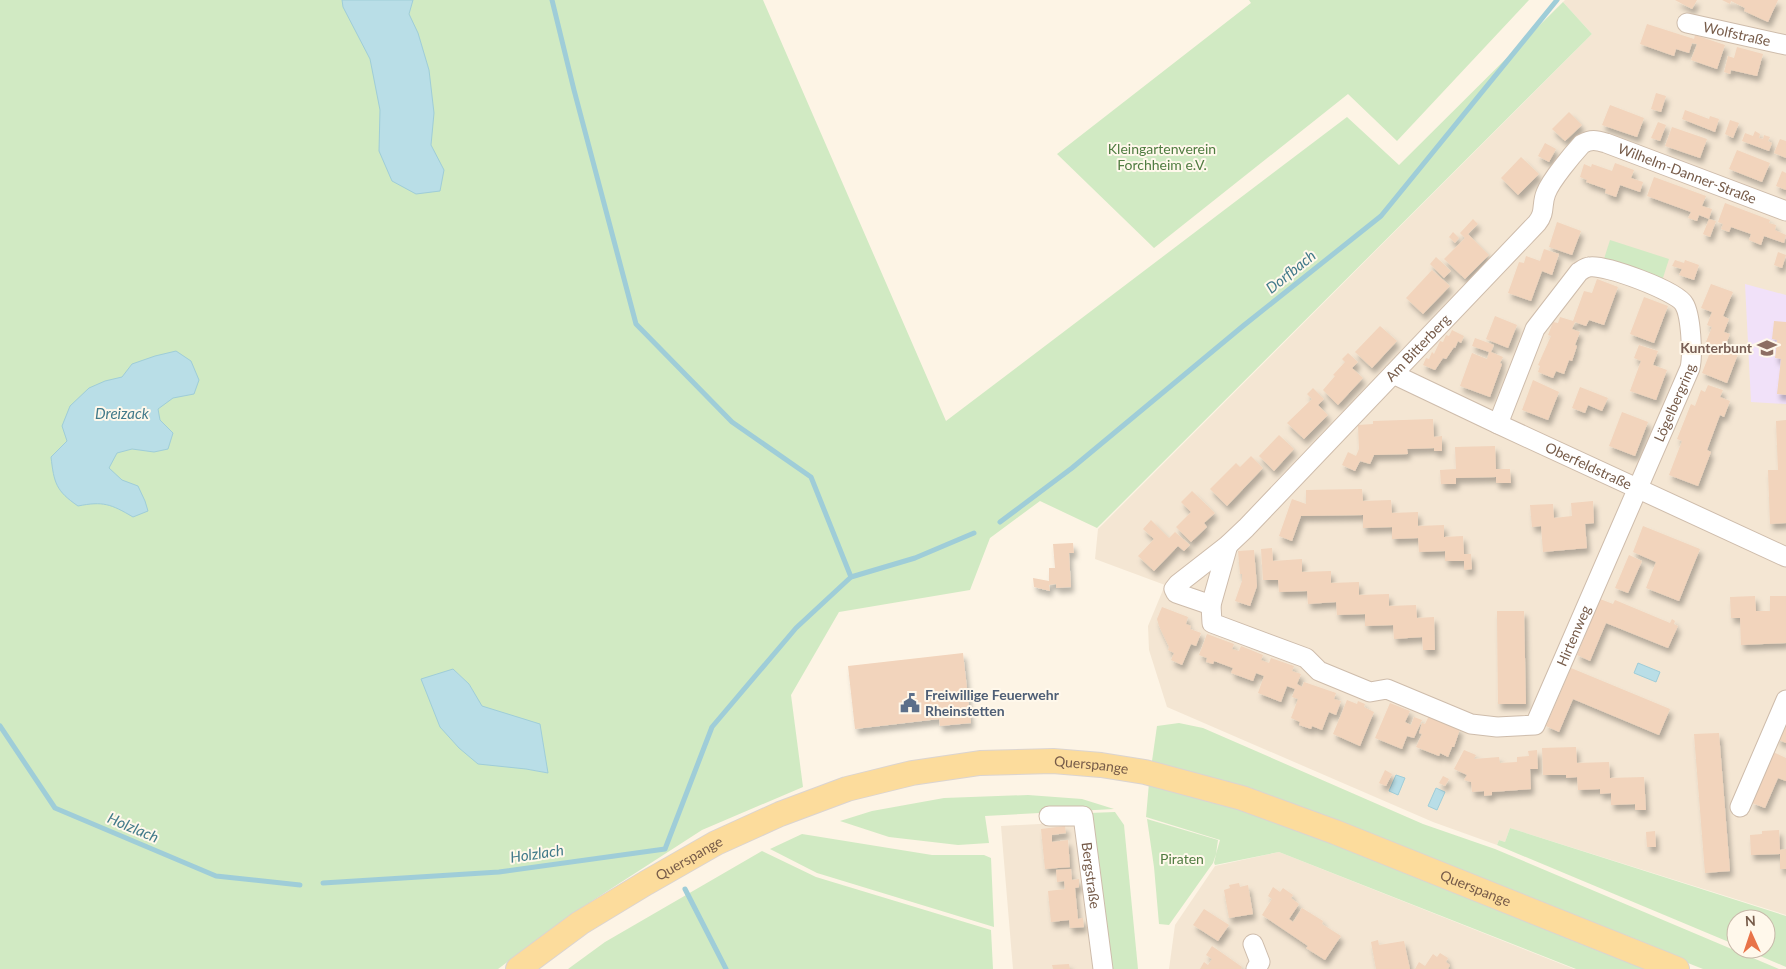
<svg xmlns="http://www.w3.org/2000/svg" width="1786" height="969" viewBox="0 0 1786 969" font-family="Lato,sans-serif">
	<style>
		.residential { fill: #f4e6d3 }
		.education { fill: #f1e1f9 }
		.green { fill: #d1eac3; fill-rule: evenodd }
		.water { fill: #b9dee7; stroke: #9fcdd8 }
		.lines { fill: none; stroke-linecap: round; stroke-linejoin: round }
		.stream { stroke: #9fcdd8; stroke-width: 5 }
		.building { fill: #f2d4bc; filter: url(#shadow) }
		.minor-casing { stroke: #cebcab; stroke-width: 21 }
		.major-casing { stroke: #dbd4d0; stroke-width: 26 }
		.minor { stroke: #fff; stroke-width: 19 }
		.major { stroke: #fcdc9c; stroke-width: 24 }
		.labels { text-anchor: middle; stroke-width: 4; stroke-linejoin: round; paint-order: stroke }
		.street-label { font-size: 14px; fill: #765b49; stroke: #fff8eb }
		.park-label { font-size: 14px; fill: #507c41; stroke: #fff8eb }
		.education-label { font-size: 14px; font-weight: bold; fill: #785e54; stroke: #fff8eb; text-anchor: end }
		.service-label { font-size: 14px; font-weight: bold; fill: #4e5e75; stroke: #fff8eb; text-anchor: start }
		.water-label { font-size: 15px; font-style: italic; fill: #427a8a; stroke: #fff8eb }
	</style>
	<defs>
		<filter id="shadow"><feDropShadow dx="3" dy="5.5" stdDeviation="2.5" flood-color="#0004"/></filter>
	</defs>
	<rect width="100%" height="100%" fill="#fdf4e5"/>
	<g class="residential">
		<path d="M1565 0H1786V915L1510 828 1505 842 1499 840 1497 845 1433 822 1167 707 1149 650 1148 626 1165 585 1095 559 1098 529 1592 34 1563 2Z"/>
		<path d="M1076 822 1097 969H1013L1001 826Z"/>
		<path d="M1279 852 1574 969H1169L1175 925 1215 866Z"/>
	</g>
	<path class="education" d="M1745 284 1786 295V404L1751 402Z"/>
	<g class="green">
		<path d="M0 0H763L946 421 1347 117 1399 165 1563 2 1592 34 1097 528 1040 501 990 538 970 590 839 612 791 695 803 787 702 830 575 912 498 969H0ZM453 669 469 684 481 706 548 773 526 769Z"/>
		<path d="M1249 0H1529L1397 141 1348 94 1154 248 1057 154 1251 3Z"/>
		<path d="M1610 240 1669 259 1662 281 1603 262Z"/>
		<path d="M1179 723 1203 728 1423 824 1495 849 1779 969H1703L1332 822 1246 790 1152 761 1157 726Z"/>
		<path d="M1149 783 1262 812 1657 969H1576L1279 852 1215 865 1214 863 1216 854 1213 863 1169 925 1159 924 1154 867 1147 819 1218 840 1216 854 1220 840 1146 817Z"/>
		<path d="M1028 795 1082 799 1114 809 985 816 989 843 958 845 889 837 840 821 872 811 944 798Z"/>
		<path d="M1115 812 1124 825 1138 969H1111L1089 813Z"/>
		<path d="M1510 828 1786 916V967L1744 949H1766V919H1736V945L1497 845 1499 840 1505 842Z"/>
		<path d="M802 834 932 855H984L991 858 994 927 817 873 770 849Z"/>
		<path d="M762 851 816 877 991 930 993 969H568L605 942Z"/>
	</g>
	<g class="water">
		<path d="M342 0H413L409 14 418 33 429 70 434 113 431 145 444 170 440 191 416 194 392 181 379 151 380 110 370 59 343 7Z"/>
		<path d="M176 351 191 361 199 380 194 394 173 398 158 409 160 420 173 433 168 449 154 452 132 449 117 453 109 468 122 480 138 486 145 501 148 511 133 517C111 504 103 501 78 506 56 491 54 483 51 457L67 441 62 426 70 406 89 388 105 381 122 377 132 364 155 356Z"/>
		<path d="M1638 663 1660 672 1656 682 1634 673Z"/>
		<path d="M453 669 469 684 482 706 540 724 548 773 526 769 478 764 459 748 440 727 421 679Z"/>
		<path d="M1396 775 1405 778 1398 795 1389 791Z"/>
		<path d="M1436 788 1445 792 1437 810 1428 806Z"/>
	</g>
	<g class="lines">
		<g class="stream">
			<path d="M552 0 574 90 636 324 732 422 811 477 851 577"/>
			<path d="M1000 522 1072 468 1243 326 1381 216 1557 0"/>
			<path d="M0 726 55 808 216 876 300 885"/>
			<path d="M323 883 499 872 665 849 712 727 796 628 851 577 915 558 974 533"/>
			<path d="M685 889 726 969"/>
		</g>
	</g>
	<g class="building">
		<path d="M1675 0H1697L1692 9Z"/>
		<path d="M1722 0H1778L1768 22 1744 11 1745 8 1731 1 1730 4Z"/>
		<path d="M1647 24 1694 39 1695 35 1725 45 1717 69 1691 60 1697 44 1692 43 1689 53 1676 49 1674 56 1640 44Z"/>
		<path d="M1737 47 1763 54 1757 76 1731 70 1730 74 1724 72 1728 56 1734 58Z"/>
		<path d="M1656 93 1666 96 1661 112 1651 109Z"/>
		<path d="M1610 105 1644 118 1637 137 1602 125Z"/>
		<path d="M1685 110 1709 119 1710 116 1719 119 1715 132 1682 119Z"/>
		<path d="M1569 112 1582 125 1565 141 1552 129Z"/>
		<path d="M1730 120 1739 123 1733 138 1725 134Z"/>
		<path d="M1658 122 1666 125 1660 141 1651 138Z"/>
		<path d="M1672 127 1707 139 1700 158 1665 146Z"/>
		<path d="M1755 131 1760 134 1759 138 1763 139 1764 135 1770 137 1768 141 1772 143 1769 151 1742 141 1745 133 1753 136Z"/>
		<path d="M1780 139 1786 141V158L1774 153Z"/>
		<path d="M1545 143 1556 149 1549 162 1538 156Z"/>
		<path d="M1737 150 1770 163 1762 182 1729 169Z"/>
		<path d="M1521 157 1539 174 1518 195 1501 178Z"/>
		<path d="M1615 163 1634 170 1631 178 1643 182 1640 192 1620 185 1616 197 1605 193 1606 189 1586 182 1587 180 1580 177 1584 164 1591 167 1592 164 1612 171Z"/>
		<path d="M1782 171 1786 173V190L1776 186Z"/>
		<path d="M1654 177 1706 196 1702 206 1712 209 1709 219 1699 215 1697 221 1688 218 1691 212 1647 196Z"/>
		<path d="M1725 203 1770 220 1769 223 1776 225 1775 230 1786 235 1784 243 1764 236 1761 245 1749 240 1751 234 1731 227 1729 232 1721 229 1723 224 1718 222Z"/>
		<path d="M1473 219 1478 224 1468 234 1489 255 1465 279 1444 259 1465 238 1460 233Z"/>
		<path d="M1709 219 1716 221 1710 237 1703 234Z"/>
		<path d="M1557 222 1581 231 1572 255 1549 247Z"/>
		<path d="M1453 232 1459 238 1455 243 1449 237Z"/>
		<path d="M1544 249 1559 254 1552 275 1542 271 1531 301 1508 293 1519 262 1524 263 1526 256 1540 261Z"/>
		<path d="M1778 252 1786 255 1782 268 1774 265Z"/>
		<path d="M1436 257 1451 271 1444 278 1430 264Z"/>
		<path d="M1675 260 1684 263 1685 260 1699 265 1694 280 1679 275 1682 269 1672 266Z"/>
		<path d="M1432 270 1450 286 1423 314 1406 298Z"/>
		<path d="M1597 279 1618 287 1604 325 1589 320 1586 326 1575 322 1572 329 1580 332 1575 345 1577 346 1572 361 1569 360 1564 374 1556 371 1553 378 1538 372 1540 366 1538 365 1551 336 1548 335 1553 322 1558 323 1560 317 1573 321 1584 291 1592 293Z"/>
		<path d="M1711 284 1733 292 1723 316 1729 319 1724 332 1730 334 1724 349 1738 354 1727 383 1702 373 1713 345 1706 342 1712 327 1707 325 1712 312 1701 308Z"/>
		<path d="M1644 297 1668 306 1654 343 1630 334Z"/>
		<path d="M1495 316 1517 325 1508 348 1486 339Z"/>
		<path d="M1774 321 1786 322V395L1777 394 1781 359 1775 358 1777 340 1772 339Z"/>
		<path d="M1380 326 1397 341 1372 368 1355 352Z"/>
		<path d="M1452 330 1464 336 1461 343 1458 341 1455 348 1454 347 1446 359 1443 358 1435 370 1423 365 1426 358 1429 359 1432 352 1434 354 1440 341 1443 342 1446 335 1449 336Z"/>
		<path d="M1475 338 1494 345 1491 352 1503 357 1500 363 1502 364 1490 397 1460 386 1472 353 1487 359 1489 352 1472 346Z"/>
		<path d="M1639 345 1658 351 1653 365 1667 370 1656 400 1630 391 1641 361 1634 358Z"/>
		<path d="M1348 353 1358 362 1352 368 1363 378 1338 405 1323 390 1335 376 1333 375 1345 362 1342 359Z"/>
		<path d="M1533 380 1559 392 1548 420 1522 410Z"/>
		<path d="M1708 385 1723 390 1720 397 1730 401 1724 417 1720 415 1707 450 1711 452 1698 486 1669 475 1682 441 1677 439 1691 404 1695 406 1701 390 1705 392Z"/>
		<path d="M1580 387 1608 398 1602 411 1588 405 1585 413 1572 408Z"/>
		<path d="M1313 388 1324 399 1318 405 1328 415 1304 439 1287 423 1312 399 1307 394Z"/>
		<path d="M1622 412 1648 422 1635 456 1609 446Z"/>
		<path d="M1433 419 1434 437 1442 436V451H1434V448L1407 449 1408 454 1374 455 1370 464 1360 461 1355 471 1342 465 1348 452 1356 456 1359 449 1358 425 1373 424V421Z"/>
		<path d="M1786 420V523L1770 524 1768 470H1778L1776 421Z"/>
		<path d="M1279 435 1294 449 1274 471 1259 456Z"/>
		<path d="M1495 446 1496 469H1510L1511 483H1496V477L1456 478V484H1441L1440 470 1456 469 1455 447Z"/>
		<path d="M1251 456 1263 468 1227 506 1210 489 1236 463 1240 467Z"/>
		<path d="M1362 489 1363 501 1391 500 1392 513 1418 512V526L1444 525V537L1463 536 1464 554H1471L1472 569 1464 570V561H1445V551L1419 552 1418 538 1392 539V527L1363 528V515L1301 516 1292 541 1279 536 1292 499 1306 504V490Z"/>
		<path d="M1192 491 1215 513 1204 523 1207 527 1191 542 1176 527 1191 512 1181 502Z"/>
		<path d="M1593 501 1594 523 1585 524 1587 548 1543 552 1541 526 1532 527 1530 505 1553 504 1554 518 1572 516 1571 503Z"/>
		<path d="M1151 520 1169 538 1175 532 1190 545 1184 551 1178 546 1154 571 1138 556 1154 539 1143 529Z"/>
		<path d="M1643 526 1700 549 1679 601 1646 588 1656 562 1633 552Z"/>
		<path d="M1073 543 1074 553H1069L1071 587 1056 588V584L1049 585 1050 591 1034 587 1033 578 1049 581V568H1055L1053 544Z"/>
		<path d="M1272 548 1273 561 1302 559V572L1331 571V583L1359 582V595L1389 594V606L1416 605 1417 618 1434 617 1435 650H1423L1422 637 1394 639 1393 625 1365 626V614L1337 615 1336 602 1308 604 1307 591 1279 592 1278 580H1263L1261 549Z"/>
		<path d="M1254 550 1257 586 1250 606 1235 601 1242 581V574H1240L1238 551Z"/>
		<path d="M1629 555 1642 561 1628 593 1615 588Z"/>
		<path d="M1755 596 1756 611H1770V596H1786V643L1741 645 1740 618H1731L1730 597Z"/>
		<path d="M1600 599 1613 604 1615 600 1670 623 1672 619 1675 621 1674 624 1678 626 1668 648 1606 623 1590 661 1577 655Z"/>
		<path d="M1162 607 1188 617 1186 624 1191 626 1190 629 1201 633 1196 646 1191 644 1182 665 1171 660 1174 653 1168 650 1169 647 1159 626 1157 619Z"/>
		<path d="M1497 611H1524L1526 704H1498Z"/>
		<path d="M1207 634 1234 644 1232 649 1239 651 1241 646 1263 655 1261 660 1269 663 1271 658 1294 666 1292 671 1301 674 1297 684 1302 687 1304 682 1336 693 1334 699 1341 701 1336 715 1329 712 1322 730 1312 726 1311 729 1299 725 1300 722 1291 718 1298 699 1292 697 1295 689 1287 686 1281 702 1258 693 1264 676 1256 673 1253 681 1231 673 1233 668 1214 661 1213 664 1206 662 1207 658 1199 655Z"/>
		<path d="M963 653 971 723 940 726 939 719 855 729 848 666Z"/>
		<path d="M1571 668 1670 709 1659 735 1573 699 1559 732 1546 726Z"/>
		<path d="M1347 700 1357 704 1358 701 1365 704 1364 707 1374 712 1360 746 1333 734Z"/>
		<path d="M1390 703 1410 711 1405 722 1411 725 1414 717 1422 720 1414 738 1407 736 1402 749 1375 738Z"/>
		<path d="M1429 716 1460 729 1454 747H1452L1448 757 1440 753 1439 756 1416 747 1422 734 1419 733 1422 723 1425 724Z"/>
		<path d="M1786 719V743L1777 739Z"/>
		<path d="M1719 733 1730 871 1705 873 1694 734Z"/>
		<path d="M1576 747 1577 763 1609 762 1610 778 1644 777 1646 810H1635V804L1611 805V793L1600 794V789L1578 790 1577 777 1566 778V775H1543L1542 748Z"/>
		<path d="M1464 750 1476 755 1474 759 1499 757 1500 763 1517 762V757L1529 756 1528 751 1537 750 1538 769H1530L1531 789 1492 792V795L1484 796V791L1472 792 1471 782 1464 780 1467 775 1454 769Z"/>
		<path d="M1773 752 1786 758V781L1778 778 1765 808 1752 803Z"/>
		<path d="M1385 770 1392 774 1386 786 1379 783Z"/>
		<path d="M1443 776 1449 779 1445 786 1439 783Z"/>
		<path d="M1065 826 1066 833 1052 835V842L1068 840 1070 867 1045 869 1041 829Z"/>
		<path d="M1779 830 1780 850 1786 849V869H1780V854L1751 855 1750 835 1762 834V831Z"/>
		<path d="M1655 831 1656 847H1647L1646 832Z"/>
		<path d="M1071 869 1072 880 1079 879V887L1075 888 1078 919 1083 918 1084 927 1070 928 1069 920 1051 922 1048 891 1065 889 1064 881 1057 882 1056 870Z"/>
		<path d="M1239 883 1240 887 1248 885 1253 914 1229 918 1224 890 1230 888 1229 885Z"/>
		<path d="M1273 887 1280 892 1283 888 1293 895 1291 898 1299 904 1289 919 1293 922 1302 908 1323 921 1322 924 1341 936 1325 960 1306 948 1308 946 1262 915 1272 899 1268 896Z"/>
		<path d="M1204 909 1229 925 1218 941 1193 925Z"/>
		<path d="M1378 940 1379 945 1404 941 1410 969H1376L1371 942Z"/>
		<path d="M1212 946 1242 967 1241 969H1200L1204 962 1208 965 1212 959 1206 955Z"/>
		<path d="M1440 953 1448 958 1446 962 1450 965 1448 969H1415L1419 962 1425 966 1433 954 1437 957Z"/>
		<path d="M1069 964 1070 969H1053L1052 965Z"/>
	</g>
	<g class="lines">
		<defs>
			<g id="minor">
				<path id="s1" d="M1687 23 1786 45"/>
				<path id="s2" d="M1393 374 1498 424 1786 557"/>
				<path id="s3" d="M1228 545 1211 605 1212 623 1306 658 1319 671 1370 692 1387 689 1471 724 1497 727 1535 725 1690 368C1693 355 1691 315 1684 304 1677 291 1604 264 1589 267 1586 267 1582 270 1579 272L1535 329 1498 424"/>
				<path id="s4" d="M1211 605 1176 593 1174 589 1178 584 1228 545 1246 528 1537 223C1546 212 1541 205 1546 193 1551 180 1572 155 1582 144 1591 139 1596 140 1606 143L1786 211"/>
				<path d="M1740 807 1786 700"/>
				<path id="s5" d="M1049 816H1083L1103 969"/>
				<path d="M1253 944 1260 962 1256 969"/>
			</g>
			<g id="major">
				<path id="s6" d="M518 969 580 923 646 883 716 843 780 814 847 789 912 773 980 763 1053 761 1101 765 1145 772 1242 798 1335 832 1677 969"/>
			</g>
		</defs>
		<use href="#minor" class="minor-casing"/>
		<use href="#major" class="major-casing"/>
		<use href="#minor" class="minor"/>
		<use href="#major" class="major"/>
	</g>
	<defs>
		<symbol id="school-bare" viewBox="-9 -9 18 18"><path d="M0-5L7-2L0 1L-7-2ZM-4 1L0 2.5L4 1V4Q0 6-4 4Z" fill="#8d6e63" stroke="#fff8eb" stroke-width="2.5" paint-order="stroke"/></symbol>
		<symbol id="civic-bare" viewBox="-9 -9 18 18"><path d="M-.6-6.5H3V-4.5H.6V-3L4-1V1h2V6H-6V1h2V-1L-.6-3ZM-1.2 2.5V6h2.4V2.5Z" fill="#5c6f8a" stroke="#fff8eb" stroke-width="2.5" paint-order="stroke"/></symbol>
	</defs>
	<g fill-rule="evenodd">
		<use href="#school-bare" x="1753" y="334" width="28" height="28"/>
		<use href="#civic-bare" x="896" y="689" width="28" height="28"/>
	</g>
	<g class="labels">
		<g class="street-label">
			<text dy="5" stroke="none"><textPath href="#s1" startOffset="51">Wolfstraße</textPath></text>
			<text dy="5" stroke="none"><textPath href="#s4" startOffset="762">Wilhelm-Danner-Straße</textPath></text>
			<text dy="5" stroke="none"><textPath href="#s4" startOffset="385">Am Bitterberg</textPath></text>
			<text dy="5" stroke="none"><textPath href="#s3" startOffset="778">Lögelbergring</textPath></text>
			<text dy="5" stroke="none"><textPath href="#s2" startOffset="216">Oberfeldstraße</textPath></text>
			<text dy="5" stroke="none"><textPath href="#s3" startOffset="524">Hirtenweg</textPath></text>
			<text dy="5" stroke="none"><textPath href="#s6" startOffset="624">Querspange</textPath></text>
			<text dy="5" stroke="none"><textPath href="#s6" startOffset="204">Querspange</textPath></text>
			<text dy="5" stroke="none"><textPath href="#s5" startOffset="94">Bergstraße</textPath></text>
			<text dy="5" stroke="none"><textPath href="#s6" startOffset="1029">Querspange</textPath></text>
		</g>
		<g class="park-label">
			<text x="1162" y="154">Kleingartenverein<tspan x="1162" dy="16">Forchheim e.V.</tspan></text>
			<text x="1182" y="864">Piraten</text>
		</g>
		<g class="education-label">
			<text x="1752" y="353">Kunterbunt</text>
		</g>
		<g class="service-label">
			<text x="925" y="700">Freiwillige Feuerwehr<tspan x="925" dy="16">Rheinstetten</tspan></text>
		</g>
		<g class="water-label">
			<text transform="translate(1291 272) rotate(-39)" y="5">Dorfbach</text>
			<text x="122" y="419">Dreizack</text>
			<text transform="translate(133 828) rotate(23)" y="5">Holzlach</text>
			<text transform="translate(537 854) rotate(-8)" y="5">Holzlach</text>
		</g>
	</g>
	<g transform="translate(1751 934) rotate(357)"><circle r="24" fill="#fff8eb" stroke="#c8b9aa"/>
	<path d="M0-4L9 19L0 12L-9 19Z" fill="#e87348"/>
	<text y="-8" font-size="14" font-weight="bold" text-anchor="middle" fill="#765b49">N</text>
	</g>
</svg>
